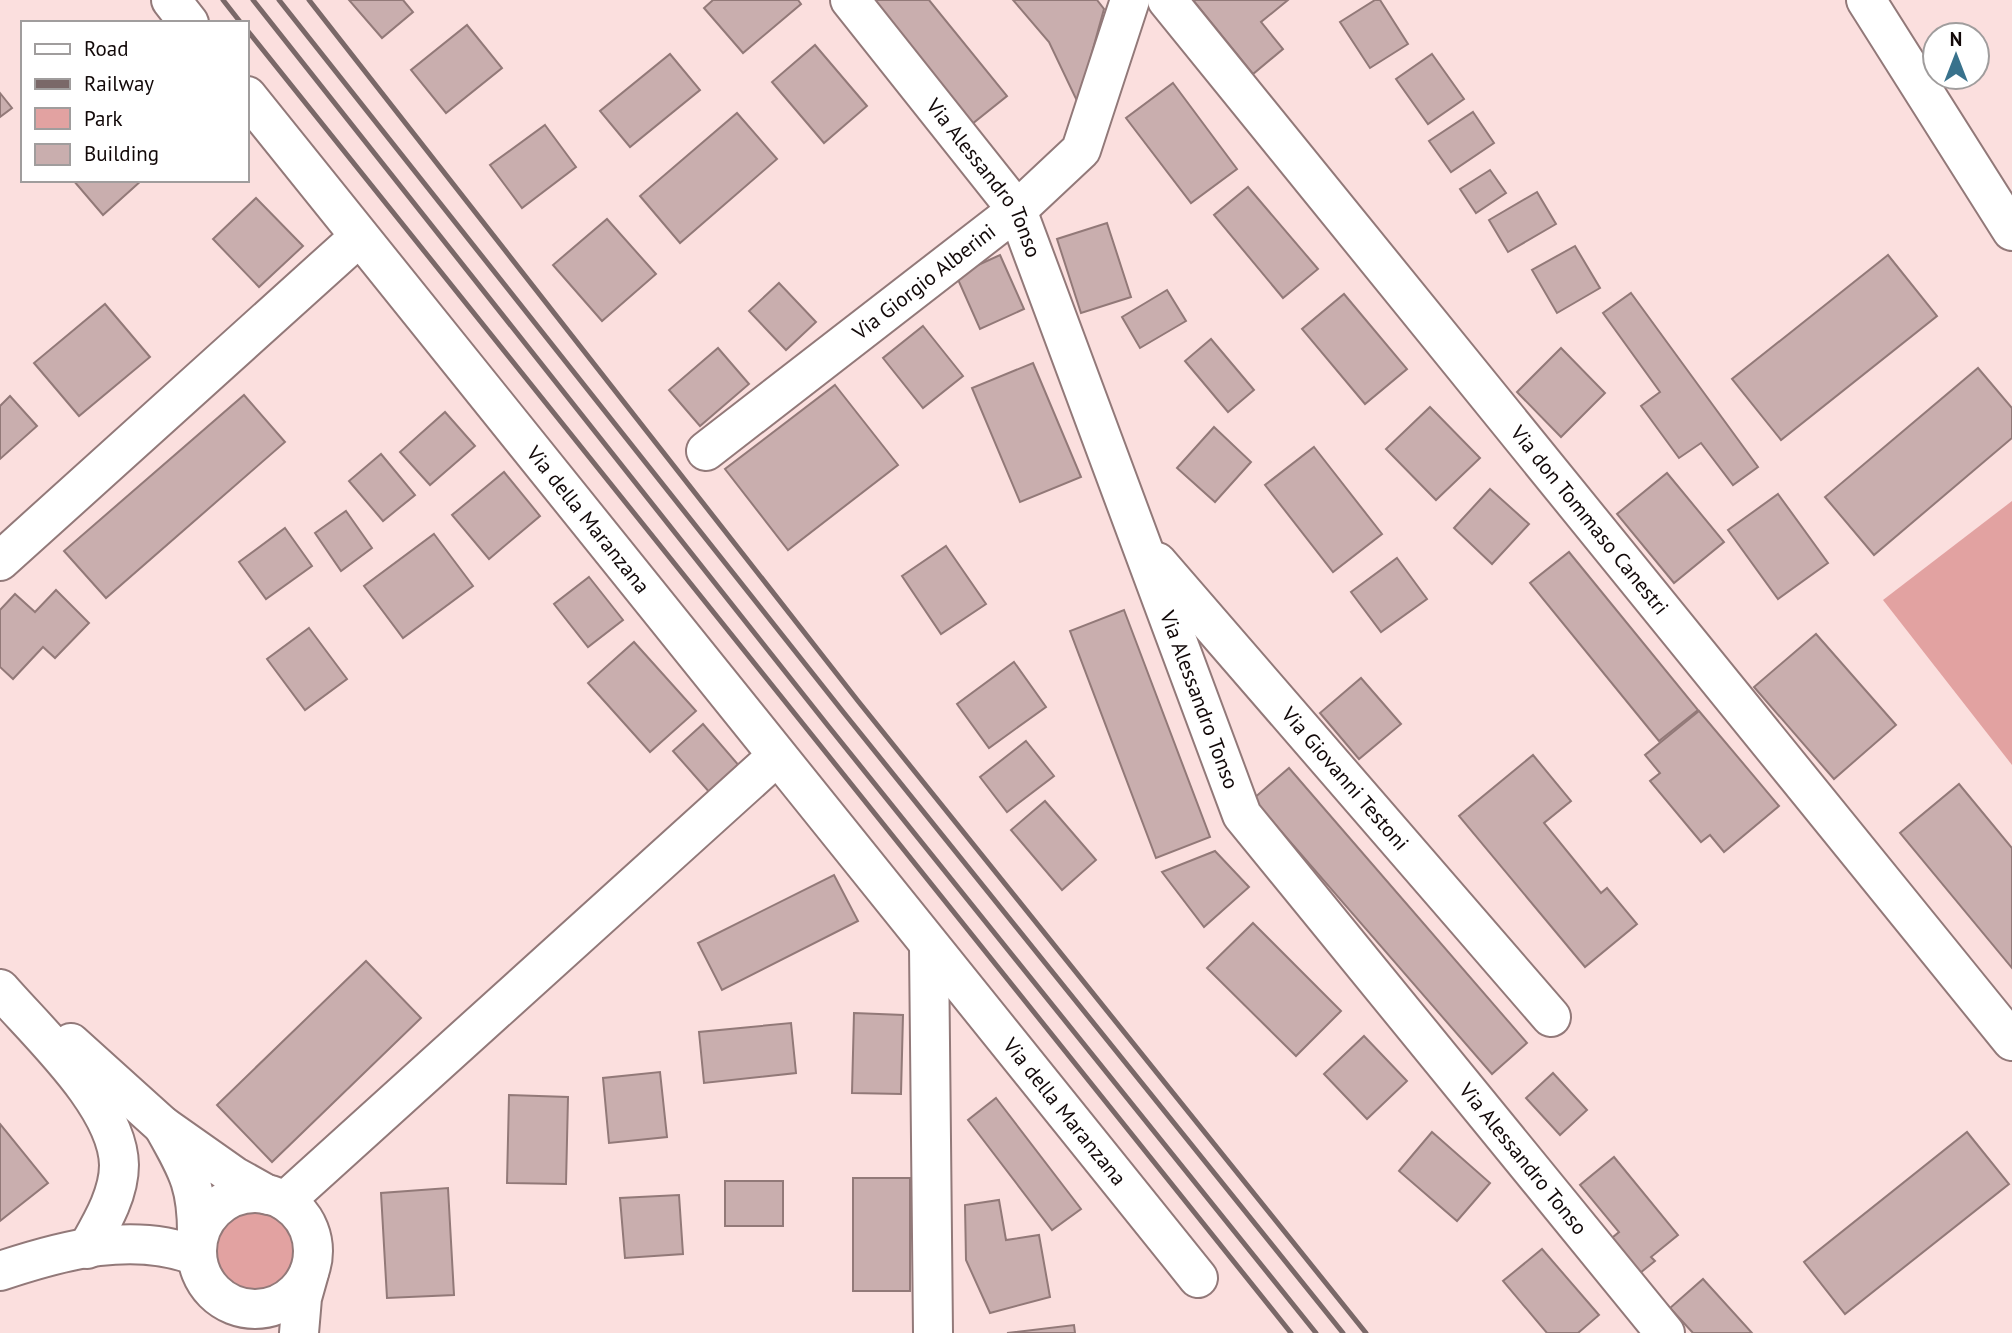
<svg xmlns="http://www.w3.org/2000/svg" width="2012" height="1333" viewBox="0 0 2012 1333" font-family="'PT Sans',sans-serif">
	<style>
		.green { fill: #e2a2a1 }
		.building { fill: #c9aeae; stroke: #927978; stroke-width: 2 }
		.lines { fill: none; stroke-linecap: round; stroke-linejoin: round }
		.minor-casing { stroke: #927979; stroke-width: 42 }
		.minor { stroke: #fff; stroke-width: 38 }
		.rail { stroke: #7a6868; stroke-width: 5 }
		.labels { text-anchor: middle; stroke-width: 5; stroke-linejoin: round; paint-order: stroke }
		.street-label { font-size: 21px; fill: #120909; stroke: #fff }
	</style>
	<rect width="100%" height="100%" fill="#fbdfde"/>
	<g class="green">
		<path d="M2012 501V765L1883 600Z"/>
		<circle cx="254" cy="1251" r="39"/>
	</g>
	<g class="building">
		<path d="M349 0H403L413 12 382 38Z"/>
		<path d="M713 0H798L801 4 743 53 704 8Z"/>
		<path d="M865 0H929L1007 96 967 128Z"/>
		<path d="M1013 0H1097L1104 9 1078 103 1049 42Z"/>
		<path d="M1193 0H1288L1261 22 1283 49 1253 74Z"/>
		<path d="M1375 0H1380L1408 44 1370 68 1340 22Z"/>
		<path d="M467 25 502 68 446 113 411 70Z"/>
		<path d="M815 45 867 106 824 143 772 82Z"/>
		<path d="M670 54 700 90 630 147 600 111Z"/>
		<path d="M1432 54 1464 99 1428 124 1396 79Z"/>
		<path d="M1173 83 1237 169 1191 203 1126 118Z"/>
		<path d="M0 93 12 108 0 117Z"/>
		<path d="M1473 112 1494 143 1451 172 1429 141Z"/>
		<path d="M737 113 777 159 680 243 640 196Z"/>
		<path d="M545 125 576 167 522 208 490 165Z"/>
		<path d="M1490 170 1506 193 1476 213 1460 189Z"/>
		<path d="M73 180H142L103 215Z"/>
		<path d="M1248 187 1318 269 1283 298 1214 215Z"/>
		<path d="M1537 192 1556 224 1508 252 1489 220Z"/>
		<path d="M256 198 303 246 259 287 213 239Z"/>
		<path d="M607 219 656 274 602 321 553 265Z"/>
		<path d="M1107 223 1131 297 1081 313 1057 239Z"/>
		<path d="M1575 246 1600 288 1557 313 1532 270Z"/>
		<path d="M1000 255 1024 309 980 329 956 275Z"/>
		<path d="M1888 255 1937 316 1781 440 1732 379Z"/>
		<path d="M779 283 816 322 786 350 749 311Z"/>
		<path d="M1167 290 1186 321 1140 348 1122 317Z"/>
		<path d="M1631 293 1758 467 1733 485 1701 443 1679 458 1641 406 1660 392 1603 313Z"/>
		<path d="M1344 294 1407 369 1365 404 1302 329Z"/>
		<path d="M105 304 150 357 79 416 34 363Z"/>
		<path d="M923 326 963 376 923 408 883 358Z"/>
		<path d="M1211 339 1254 390 1228 412 1185 361Z"/>
		<path d="M718 348 749 384 700 426 669 390Z"/>
		<path d="M1561 348 1605 393 1561 437 1517 392Z"/>
		<path d="M1033 363 1081 477 1020 502 972 388Z"/>
		<path d="M1978 368 2012 408V438L1874 555 1825 497Z"/>
		<path d="M835 385 898 465 788 550 725 469Z"/>
		<path d="M244 395 285 442 106 598 64 551Z"/>
		<path d="M10 396 37 426 0 459V406Z"/>
		<path d="M1430 407 1480 458 1436 500 1386 449Z"/>
		<path d="M445 412 475 446 430 485 400 452Z"/>
		<path d="M1214 427 1251 462 1215 502 1177 468Z"/>
		<path d="M1314 447 1382 534 1333 572 1265 485Z"/>
		<path d="M381 454 415 495 383 521 349 481Z"/>
		<path d="M504 472 540 516 489 559 452 515Z"/>
		<path d="M1667 473 1724 542 1674 583 1617 514Z"/>
		<path d="M1490 489 1529 524 1492 564 1454 528Z"/>
		<path d="M1778 494 1828 563 1778 599 1728 530Z"/>
		<path d="M346 511 372 548 341 571 315 533Z"/>
		<path d="M285 528 312 566 266 599 239 562Z"/>
		<path d="M434 534 473 586 403 638 364 586Z"/>
		<path d="M946 546 986 604 941 634 902 576Z"/>
		<path d="M1569 552 1698 710 1659 741 1530 583Z"/>
		<path d="M1397 558 1427 599 1381 632 1351 592Z"/>
		<path d="M589 577 623 620 588 647 554 604Z"/>
		<path d="M56 590 89 623 55 658 43 647 13 679 0 667V610L15 594 35 612Z"/>
		<path d="M1124 610 1210 837 1156 858 1070 631Z"/>
		<path d="M309 628 347 679 305 710 267 659Z"/>
		<path d="M1816 634 1896 725 1834 779 1754 687Z"/>
		<path d="M634 642 696 711 650 752 588 683Z"/>
		<path d="M1014 662 1046 707 989 748 957 704Z"/>
		<path d="M1361 678 1401 724 1359 759 1320 713Z"/>
		<path d="M1699 711 1779 806 1724 852 1710 835 1701 842 1650 781 1660 773 1645 755Z"/>
		<path d="M703 724 741 768 711 794 673 751Z"/>
		<path d="M1026 741 1054 776 1007 812 980 777Z"/>
		<path d="M1533 755 1571 801 1544 823 1601 893 1607 888 1637 924 1585 967 1459 816Z"/>
		<path d="M1289 768 1527 1043 1492 1074 1253 799Z"/>
		<path d="M1959 784 2012 848V968L1900 833Z"/>
		<path d="M1045 801 1096 860 1062 890 1011 830Z"/>
		<path d="M1215 851 1249 887 1204 927 1162 872Z"/>
		<path d="M834 875 858 921 722 990 698 943Z"/>
		<path d="M1253 923 1341 1011 1296 1056 1207 968Z"/>
		<path d="M366 961 421 1018 272 1162 217 1105Z"/>
		<path d="M854 1013 903 1015 901 1094 852 1093Z"/>
		<path d="M791 1023 796 1073 704 1083 699 1032Z"/>
		<path d="M1364 1036 1407 1081 1367 1119 1324 1074Z"/>
		<path d="M660 1072 667 1137 609 1143 603 1078Z"/>
		<path d="M1553 1073 1587 1110 1560 1135 1526 1098Z"/>
		<path d="M509 1095 568 1097 566 1184 507 1183Z"/>
		<path d="M996 1098 1081 1209 1052 1230 968 1120Z"/>
		<path d="M0 1124 48 1183 0 1221Z"/>
		<path d="M1432 1132 1490 1183 1457 1221 1399 1171Z"/>
		<path d="M1967 1132 2009 1184 1845 1314 1804 1262Z"/>
		<path d="M1614 1157 1678 1235 1651 1257 1655 1261 1635 1277 1607 1242 1619 1232 1580 1185Z"/>
		<rect x="853" y="1178" width="57" height="113"/>
		<rect x="725" y="1181" width="58" height="45"/>
		<path d="M448 1188 454 1295 387 1298 381 1193Z"/>
		<path d="M679 1195 683 1254 625 1258 620 1198Z"/>
		<path d="M999 1200 1006 1240 1039 1235 1050 1297 990 1313 966 1260 965 1205Z"/>
		<path d="M1542 1249 1599 1315 1578 1333H1547L1503 1281Z"/>
		<path d="M1703 1279 1752 1333H1693L1670 1308Z"/>
		<path d="M1074 1325 1075 1333H1007Z"/>
	</g>
	<g class="lines">
		<defs>
			<g id="minor">
				<path d="M171 0 189 23"/>
				<path id="s1" d="M850 0 1017 210 1242 815 1665 1333"/>
				<path id="s2" d="M1167 0 2012 1041"/>
				<path d="M1866 0 2012 231"/>
				<path id="s3" d="M247 96 1198 1278"/>
				<path id="s4" d="M706 451 1017 210 1081 150 1130 0"/>
				<path d="M0 561 359 237"/>
				<path id="s5" d="M1157 562 1551 1017"/>
				<path d="M929 946 933 1333"/>
				<path d="M0 989C38 1033 118 1105 119 1165 119 1195 101 1224 87 1249"/>
				<path d="M71 1043 163 1126"/>
				<circle cx="255" cy="1251" r="58"/>
				<path d="M285 1201 777 756"/>
				<path d="M197 1240C198 1187 189 1172 163 1126L234 1176 268 1195"/>
				<path d="M0 1271C63 1250 133 1231 197 1256"/>
				<path d="M299 1333 302 1298 309 1273"/>
			</g>
		</defs>
		<use href="#minor" class="minor-casing"/>
		<use href="#minor" class="minor"/>
		<g class="rail">
			<path d="M223 0 241 23"/>
			<path d="M253 0 829 727 1316 1333"/>
			<path d="M279 0 844 713 1343 1333"/>
			<path d="M309 0 858 701 1366 1333"/>
			<path d="M247 30 1291 1333"/>
		</g>
	</g>
	<g class="labels">
		<g class="street-label">
			<text dy="7" stroke="none"><textPath href="#s1" startOffset="224">Via Alessandro Tonso</textPath></text>
			<text dy="7" stroke="none"><textPath href="#s4" startOffset="276">Via Giorgio Alberini</textPath></text>
			<text dy="7" stroke="none"><textPath href="#s3" startOffset="544">Via della Maranzana</textPath></text>
			<text dy="7" stroke="none"><textPath href="#s2" startOffset="670">Via don Tommaso Canestri</textPath></text>
			<text dy="7" stroke="none"><textPath href="#s1" startOffset="791">Via Alessandro Tonso</textPath></text>
			<text dy="7" stroke="none"><textPath href="#s5" startOffset="287">Via Giovanni Testoni</textPath></text>
			<text dy="7" stroke="none"><textPath href="#s3" startOffset="1304">Via della Maranzana</textPath></text>
			<text dy="7" stroke="none"><textPath href="#s1" startOffset="1358">Via Alessandro Tonso</textPath></text>
		</g>
	</g>
	<rect x="21" y="21" width="228" height="161" fill="#ffffff" stroke="#a09d9d" stroke-width="2"/>
	<rect x="35" y="44" width="35" height="10" fill="#ffffff" stroke="#a09d9d" stroke-width="2"/>
	<text x="84" y="56" font-size="21" fill="#120909">Road</text>
	<rect x="35" y="79" width="35" height="10" fill="#7a6868" stroke="#a09d9d" stroke-width="2"/>
	<text x="84" y="91" font-size="21" fill="#120909">Railway</text>
	<rect x="35" y="108" width="35" height="21" fill="#e2a2a1" stroke="#a09d9d" stroke-width="2"/>
	<text x="84" y="126" font-size="21" fill="#120909">Park</text>
	<rect x="35" y="144" width="35" height="21" fill="#c9aeae" stroke="#a09d9d" stroke-width="2"/>
	<text x="84" y="161" font-size="21" fill="#120909">Building</text>
	<g transform="translate(1956 56)"><circle r="33" fill="#ffffff" stroke="#a09d9d" stroke-width="2"/>
	<path d="M0-5L12 26L0 18L-12 26Z" fill="#39728c"/>
	<text y="-10" font-size="19" font-weight="bold" text-anchor="middle" fill="#120909">N</text>
	</g>
</svg>
